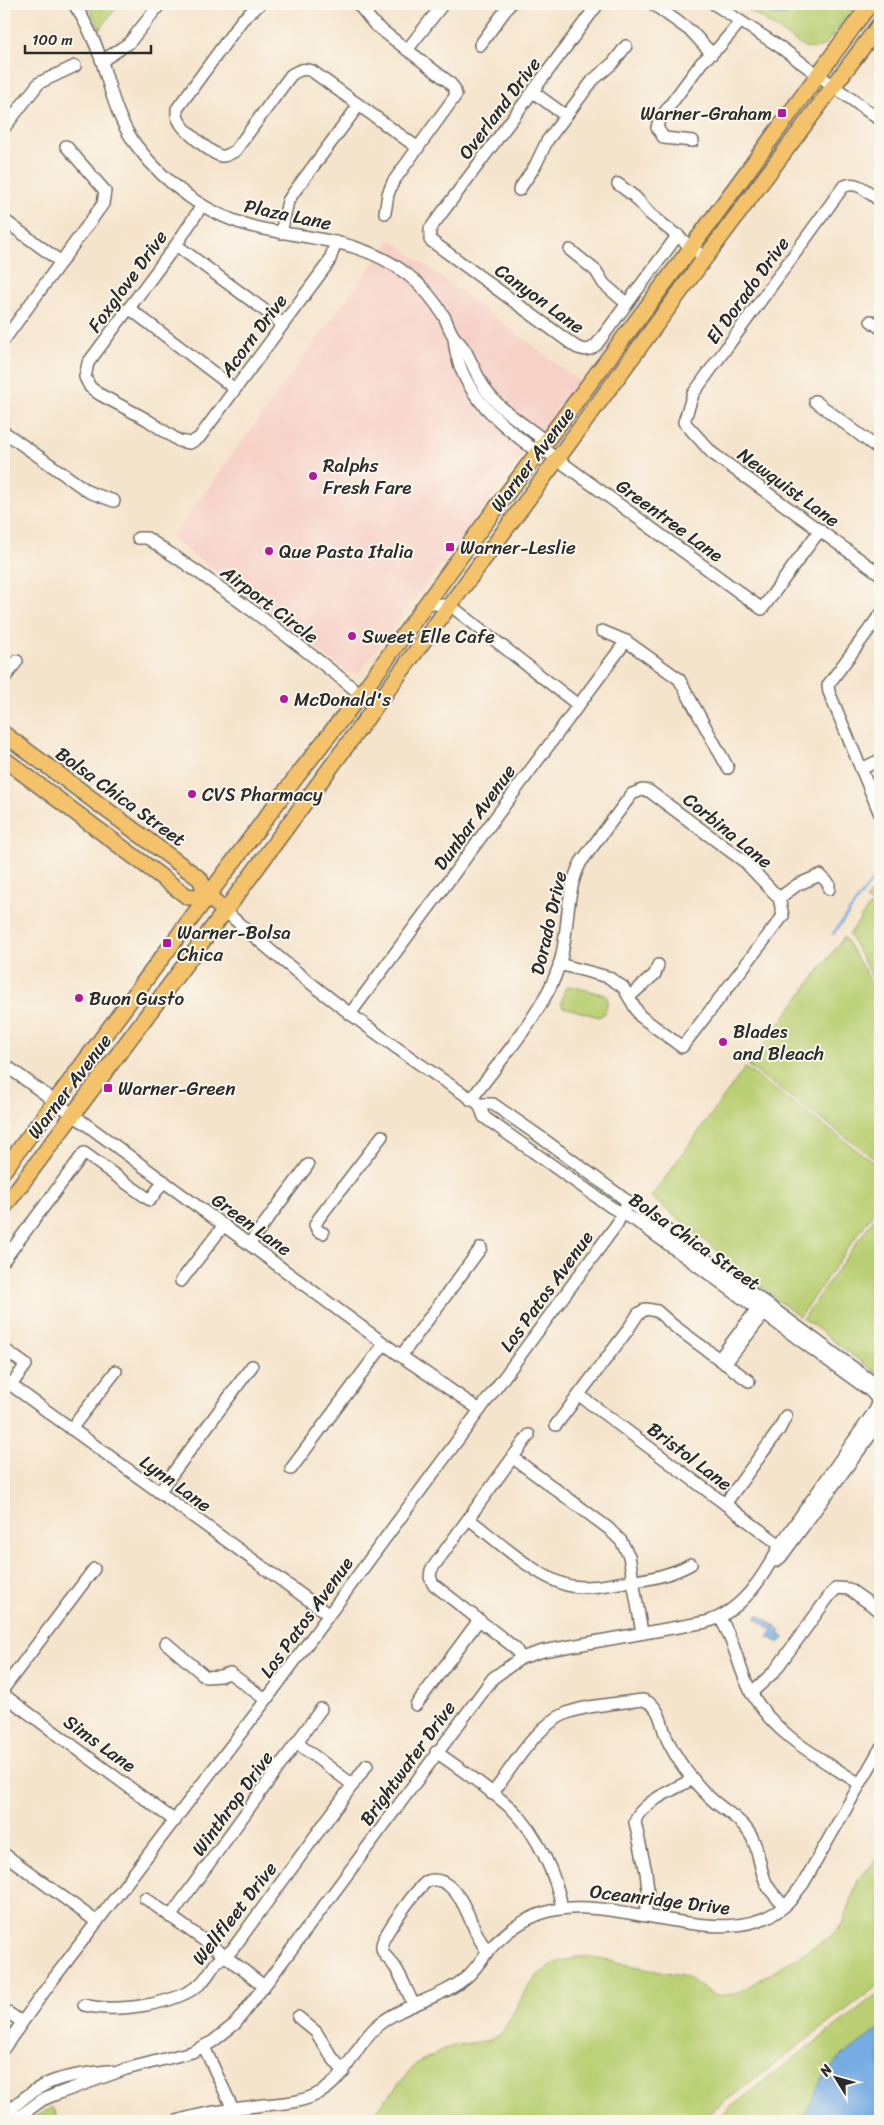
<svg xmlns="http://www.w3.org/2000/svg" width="884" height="2125" viewBox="0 0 884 2125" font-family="Sriracha,sans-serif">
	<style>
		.built { fill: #f7d1c8 }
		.green { fill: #bacf73; stroke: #727d4f }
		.water { fill: #76ace4; stroke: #506c88 }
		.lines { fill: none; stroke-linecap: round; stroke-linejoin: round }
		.stream { stroke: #76ace4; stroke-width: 2.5 }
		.minor-casing { stroke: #726c63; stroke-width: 14 }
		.major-casing { stroke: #726c63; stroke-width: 18 }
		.minor { stroke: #fff; stroke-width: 11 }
		.major { stroke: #f3c26a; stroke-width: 15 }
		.poi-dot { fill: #b5179e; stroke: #fbf7ec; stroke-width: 2 }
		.labels { text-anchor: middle; stroke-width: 4; stroke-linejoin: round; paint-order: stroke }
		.street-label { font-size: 19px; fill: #2b2b2b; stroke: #fbf7ec }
		.poi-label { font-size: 19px; fill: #2b2b2b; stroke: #fbf7ec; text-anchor: start }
	</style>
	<rect width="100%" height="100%" fill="#fbf7ec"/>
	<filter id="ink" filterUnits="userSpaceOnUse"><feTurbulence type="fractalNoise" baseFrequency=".02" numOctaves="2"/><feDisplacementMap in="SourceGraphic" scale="10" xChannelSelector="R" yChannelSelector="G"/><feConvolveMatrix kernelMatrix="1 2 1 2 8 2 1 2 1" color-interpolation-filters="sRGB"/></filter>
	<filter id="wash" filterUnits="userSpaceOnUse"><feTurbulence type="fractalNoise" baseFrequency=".0096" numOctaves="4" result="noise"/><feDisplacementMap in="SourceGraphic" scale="20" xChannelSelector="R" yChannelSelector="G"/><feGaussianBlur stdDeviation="1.12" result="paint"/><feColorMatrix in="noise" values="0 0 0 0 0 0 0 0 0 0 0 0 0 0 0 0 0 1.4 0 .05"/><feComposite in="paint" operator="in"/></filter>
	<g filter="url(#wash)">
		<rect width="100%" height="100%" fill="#f5e4cc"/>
		<path class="built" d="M391 239 579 381 358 674 346 671 171 538Z"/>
		<g class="green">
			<path d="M87 4H119L100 29Z"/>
			<path d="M740 4H856L825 45C816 50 812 50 802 46Z"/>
			<path d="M880 880V908L866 900Z"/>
			<path d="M869 906 880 912V991L849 935Z"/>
			<path d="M844 937 880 996V1162L748 1066Z"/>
			<path d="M570 986 606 995 608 1000 605 1013 599 1017 563 1007 561 1003 565 988Z"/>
			<path d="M745 1068 880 1167V1203L799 1317 651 1197Z"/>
			<path d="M880 1210V1376L803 1318Z"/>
			<path d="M880 1856V1984L699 2121H367L417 2063 452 2046 490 2040 502 2033 527 1988 539 1974 556 1963 575 1957H589L686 1976 714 1996 736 1994 830 1937 844 1922 858 1879Z"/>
			<path d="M880 1992V2121H713Z"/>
			<path d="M52 2107 57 2117 51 2121H29Z"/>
		</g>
		<g class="water">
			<path d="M759 4H788V8L786 14C776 18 765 12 759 4Z"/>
			<path d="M758 1614 781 1631 779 1634 784 1637 780 1643 768 1637 773 1630 755 1618Z"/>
			<path d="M880 2028V2121H802L820 2082 839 2058Z"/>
		</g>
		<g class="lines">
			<path class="stream" d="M833 934 880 870"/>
		</g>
	</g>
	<g filter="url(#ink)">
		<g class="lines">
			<defs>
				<g id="minor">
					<path d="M74 4C86 22 95 41 102 62 111 91 117 119 136 145 166 185 209 217 259 228 313 240 363 239 408 275 424 287 435 301 445 318 448 325 450 332 455 338 458 342 462 345 465 350 473 364 478 380 488 393 502 411 522 423 540 437L542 448"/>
					<path d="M260 4 242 20 177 109C177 115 177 118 181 124 186 132 212 154 221 156 226 157 231 153 235 151L291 75C299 70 303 68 312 71L418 148"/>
					<path d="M358 4 375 25 449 82 454 88 456 95 393 182 388 194 385 213"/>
					<path d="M598 4 430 229V240L576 347C585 351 590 351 597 344L678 235"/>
					<path d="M653 4 692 32 712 54"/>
					<path d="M714 4 780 47 880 120"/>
					<path d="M480 45 510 4"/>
					<path d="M407 50 443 4"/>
					<path d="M102 61 129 43 160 4"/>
					<path d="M533 92 566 116"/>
					<path d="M4 128 39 83 75 66"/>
					<path d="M693 141 664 138 657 128 659 120 702 62 719 47 740 22"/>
					<path d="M618 184 635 197 650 214 705 258"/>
					<path d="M519 190 535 166 547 141 593 80 613 63 626 46"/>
					<path d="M880 201C869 193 857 179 843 187L693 394 684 422 712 453 880 574"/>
					<path d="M201 207 176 245 88 363 85 377 90 387 99 394 146 419 179 441 190 443 199 438 329 262 336 242"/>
					<path d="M4 220 61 262"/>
					<path d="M281 233 288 201 294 192 359 105"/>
					<path d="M176 245 283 324"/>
					<path d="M570 250 596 271 604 284 627 304"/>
					<path d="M130 309 235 389"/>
					<path d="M871 321 880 328"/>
					<path d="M454 338C458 389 494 419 532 448H542L557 459 762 609 820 530"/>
					<path d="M4 340 103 204 105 191 66 146"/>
					<path d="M815 401 880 450"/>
					<path d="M4 432 89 492 114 501"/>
					<path d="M138 538H147C226 590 303 646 376 707"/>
					<path d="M427 603 451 606 578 705"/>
					<path d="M880 615 828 685 829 692 880 814"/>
					<path d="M602 631 626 641 679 679 728 768"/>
					<path d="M4 679 17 661"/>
					<path d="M861 769 880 760"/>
					<path d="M779 898 797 885 820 875 829 884V889"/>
					<path d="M225 911C304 982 390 1046 479 1104H493L539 1136 874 1383 880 1389"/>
					<path d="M559 964 608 977 623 987 640 1016 682 1047 783 916 779 898"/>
					<path d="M629 997 655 974 658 965"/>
					<path d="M350 1014 626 641"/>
					<path d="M4 1064 401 1356 480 1410"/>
					<path d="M471 1100C500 1060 544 1012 559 966 570 931 564 894 581 862L632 794 642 790 649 791 745 862 779 898"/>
					<path d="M323 1233 318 1231 315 1225 319 1218 382 1136"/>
					<path d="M250 1243 308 1165"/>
					<path d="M4 1260 84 1153 150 1200 164 1181"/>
					<path d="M181 1281 224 1225"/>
					<path d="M4 1349 26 1365 11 1385"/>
					<path d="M401 1356 481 1248"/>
					<path d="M719 1359 760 1305"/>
					<path d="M725 1364 767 1310"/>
					<path d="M4 1380 328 1614"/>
					<path d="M579 1395 780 1545"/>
					<path d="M556 1425 627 1331 638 1314 646 1309 657 1311 674 1326 749 1381"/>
					<path d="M71 1429 116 1371"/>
					<path d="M512 1457 608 1528 621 1541 629 1556 642 1633"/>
					<path d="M291 1469 384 1344"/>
					<path d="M159 1492 252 1366"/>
					<path d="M725 1504 779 1430 786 1416"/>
					<path d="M469 1519C495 1539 539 1580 571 1586 589 1589 607 1585 625 1582 648 1580 671 1575 691 1564"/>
					<path d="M776 1561 781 1557 880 1422"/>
					<path d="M720 1618C735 1641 738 1668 751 1692 774 1735 820 1758 860 1784"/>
					<path d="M166 1643 206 1677 220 1676 230 1673 266 1700"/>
					<path d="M521 1658 515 1648 433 1584 430 1577 431 1570 529 1435"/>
					<path d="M4 1688 94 1569"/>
					<path d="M751 1693 774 1672 830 1595 837 1588 849 1589 880 1611"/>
					<path d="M4 1695 175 1821"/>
					<path d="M416 1705 479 1620"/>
					<path d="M297 1743 353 1785"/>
					<path d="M436 1752C462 1770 490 1789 513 1810 536 1832 557 1877 562 1908"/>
					<path d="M492 1794C512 1768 536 1725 567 1713 588 1705 620 1703 643 1700 663 1706 660 1727 669 1743 680 1765 698 1788 716 1803 727 1812 740 1819 748 1831 760 1847 758 1867 767 1885 771 1892 778 1899 784 1906"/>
					<path d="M4 1854 97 1922"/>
					<path d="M145 1898 216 1949 264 1986"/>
					<path d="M645 1915 648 1890 646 1872 635 1822C639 1803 677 1788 693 1779"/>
					<path d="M170 1917 321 1709"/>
					<path d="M84 2005C115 2013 175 2005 200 1984 207 1978 211 1969 217 1962 221 1958 227 1954 232 1950L367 1765"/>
					<path d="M414 2005C407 1992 403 1979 395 1967 390 1959 381 1955 382 1945 382 1936 419 1885 428 1881 433 1879 438 1880 443 1882 468 1896 470 1931 488 1952"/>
					<path d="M4 2010 22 2022"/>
					<path d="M298 2017 316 2032 331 2056 344 2072"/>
					<path d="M204 2047 233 2109"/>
					<path d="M4 2048 51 1982 266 1700 617 1224 628 1201"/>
					<path d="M4 2116C40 2080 59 2076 109 2071"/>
					<path d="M13 2121 42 2100 54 2095 126 2069 192 2052 212 2042 235 2024 271 1977 493 1678 521 1658 543 1651 706 1622C742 1612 764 1576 780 1545L876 1409 877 1399 870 1391 636 1221 611 1207 484 1117 479 1104"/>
					<path d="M177 2121C205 2112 234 2109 263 2105 283 2103 303 2103 321 2092 347 2077 355 2045 377 2026 404 2003 443 1999 469 1975 476 1968 482 1959 488 1951 505 1932 525 1917 550 1911 622 1893 732 1959 789 1902 794 1896 798 1890 803 1884L880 1749"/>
				</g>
				<g id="major">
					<path d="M4 734 200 879 207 896 225 911"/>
					<path d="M4 759 188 897 207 896"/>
					<path d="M4 1170 297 776 361 694 476 535 691 248 870 4"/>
					<path d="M4 1207 225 911 705 258 880 24"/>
				</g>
			</defs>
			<use href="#minor" class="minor-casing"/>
			<use href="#major" class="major-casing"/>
			<use href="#minor" class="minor"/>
			<use href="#major" class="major"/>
		</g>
	</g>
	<g class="poi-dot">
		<rect x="777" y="108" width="10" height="10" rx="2.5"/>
		<circle cx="313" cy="476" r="5"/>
		<rect x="445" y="542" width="10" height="10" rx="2.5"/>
		<circle cx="269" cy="551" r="5"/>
		<circle cx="352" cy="636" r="5"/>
		<circle cx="284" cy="699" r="5"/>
		<circle cx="192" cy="794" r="5"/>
		<rect x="162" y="938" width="10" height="10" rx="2.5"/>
		<circle cx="79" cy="998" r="5"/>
		<circle cx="723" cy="1042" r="5"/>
		<rect x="103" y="1083" width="10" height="10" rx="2.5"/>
	</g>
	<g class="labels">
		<g class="street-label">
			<text transform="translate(499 108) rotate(-53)" y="7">Overland Drive</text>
			<text transform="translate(288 214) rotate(12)" y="7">Plaza Lane</text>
			<text transform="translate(127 281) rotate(-54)" y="7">Foxglove Drive</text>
			<text transform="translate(747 290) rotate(-54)" y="7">El Dorado Drive</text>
			<text transform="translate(540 298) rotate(36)" y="7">Canyon Lane</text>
			<text transform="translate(253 335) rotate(-53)" y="7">Acorn Drive</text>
			<text transform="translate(532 459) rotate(-53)" y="7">Warner Avenue</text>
			<text transform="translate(789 487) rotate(36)" y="7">Newquist Lane</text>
			<text transform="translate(670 520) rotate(36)" y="7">Greentree Lane</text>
			<text transform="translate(270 604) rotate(37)" y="7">Airport Circle</text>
			<text transform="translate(121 796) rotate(36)" y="7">Bolsa Chica Street</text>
			<text transform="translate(474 817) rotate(-54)" y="7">Dunbar Avenue</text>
			<text transform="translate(728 830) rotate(39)" y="7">Corbina Lane</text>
			<text transform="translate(548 923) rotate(-77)" y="7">Dorado Drive</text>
			<text transform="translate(69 1086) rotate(-53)" y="7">Warner Avenue</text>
			<text transform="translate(252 1224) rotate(36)" y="7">Green Lane</text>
			<text transform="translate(695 1241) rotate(35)" y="7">Bolsa Chica Street</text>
			<text transform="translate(546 1291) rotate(-54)" y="7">Los Patos Avenue</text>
			<text transform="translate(690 1456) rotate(37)" y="7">Bristol Lane</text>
			<text transform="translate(176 1483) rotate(36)" y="7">Lynn Lane</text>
			<text transform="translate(306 1617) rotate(-54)" y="7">Los Patos Avenue</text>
			<text transform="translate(100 1743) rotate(36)" y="7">Sims Lane</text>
			<text transform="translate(407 1763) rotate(-54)" y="7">Brightwater Drive</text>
			<text transform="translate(232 1803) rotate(-54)" y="7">Winthrop Drive</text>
			<text transform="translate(660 1899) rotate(7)" y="7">Oceanridge Drive</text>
			<text transform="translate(234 1913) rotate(-52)" y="7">Wellfleet Drive</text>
		</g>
		<g class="poi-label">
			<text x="772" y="120" text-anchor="end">Warner-Graham</text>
			<text x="323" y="472">Ralphs<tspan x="323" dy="22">Fresh Fare</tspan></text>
			<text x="460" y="554">Warner-Leslie</text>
			<text x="279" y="558">Que Pasta Italia</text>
			<text x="362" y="643">Sweet Elle Cafe</text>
			<text x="294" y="706">McDonald's</text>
			<text x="202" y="801">CVS Pharmacy</text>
			<text x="177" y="939">Warner-Bolsa<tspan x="177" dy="22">Chica</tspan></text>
			<text x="89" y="1005">Buon Gusto</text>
			<text x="733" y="1038">Blades<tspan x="733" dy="22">and Bleach</tspan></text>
			<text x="118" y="1095">Warner-Green</text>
		</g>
	</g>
	<rect width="884" height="2125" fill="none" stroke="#fbf7ec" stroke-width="20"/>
	<g transform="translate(836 2078) rotate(307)" stroke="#fbf7ec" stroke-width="4" paint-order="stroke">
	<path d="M0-4L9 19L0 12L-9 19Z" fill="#2b2b2b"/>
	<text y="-8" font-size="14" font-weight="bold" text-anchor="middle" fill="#2b2b2b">N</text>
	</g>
	<path d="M25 45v8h126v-8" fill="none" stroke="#2b2b2b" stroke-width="2.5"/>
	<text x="32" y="45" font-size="15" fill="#2b2b2b" stroke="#fbf7ec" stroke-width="4" paint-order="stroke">100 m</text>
</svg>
